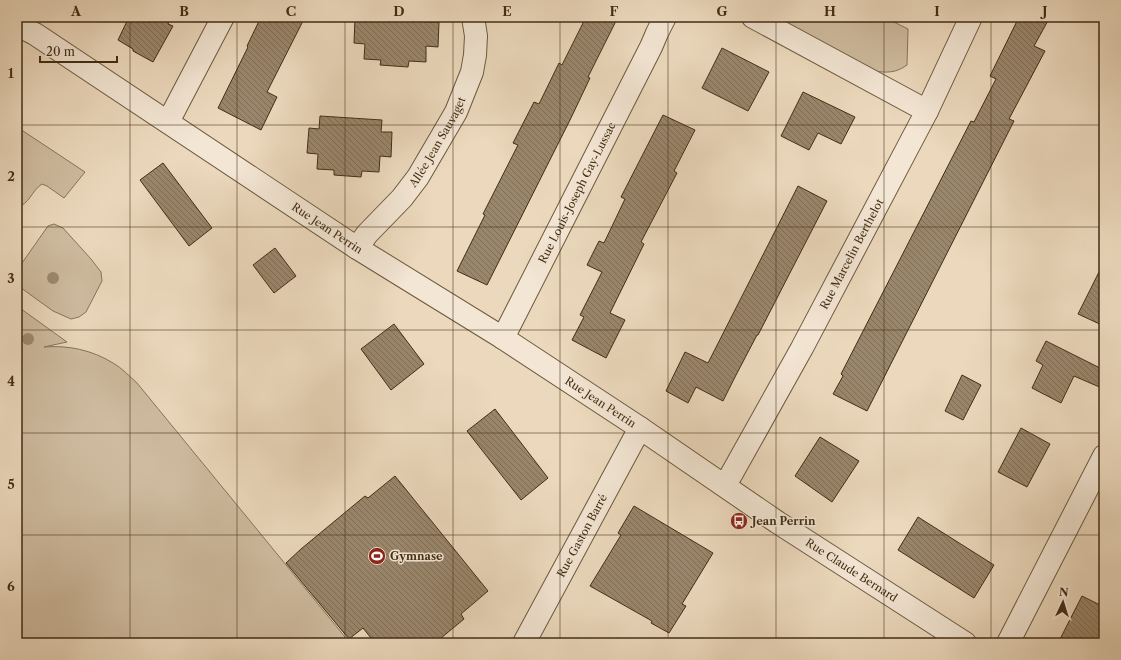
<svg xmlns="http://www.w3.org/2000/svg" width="1121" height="660" viewBox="0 0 1121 660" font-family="'Libre Caslon Text',serif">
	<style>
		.green { fill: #cfbca0; stroke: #88745a }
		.building { fill: url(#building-back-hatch); stroke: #422d14 }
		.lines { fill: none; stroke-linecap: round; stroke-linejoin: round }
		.minor-casing { stroke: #6c583e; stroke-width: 24 }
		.minor { stroke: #f3e6d4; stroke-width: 22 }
		.tree { fill: #9e8a6f }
		.grid { fill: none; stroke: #422d14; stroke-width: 1; stroke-opacity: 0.55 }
		.labels { text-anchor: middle; stroke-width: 3; stroke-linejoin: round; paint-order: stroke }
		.street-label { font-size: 11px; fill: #422d14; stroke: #f3e6d4 }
		.poi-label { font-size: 11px; font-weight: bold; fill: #422d14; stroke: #f3e6d4; text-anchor: start }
		.neatline { fill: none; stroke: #422d14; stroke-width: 1.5 }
		.grid-label { font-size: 13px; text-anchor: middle; font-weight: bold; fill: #422d14 }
	</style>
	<defs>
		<pattern id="building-back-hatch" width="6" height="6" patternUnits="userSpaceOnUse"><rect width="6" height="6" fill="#9a866c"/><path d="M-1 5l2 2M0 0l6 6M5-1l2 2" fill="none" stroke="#7f6e58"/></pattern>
	</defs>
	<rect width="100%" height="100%" fill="#ecd9bd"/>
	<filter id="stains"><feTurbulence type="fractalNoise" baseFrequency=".005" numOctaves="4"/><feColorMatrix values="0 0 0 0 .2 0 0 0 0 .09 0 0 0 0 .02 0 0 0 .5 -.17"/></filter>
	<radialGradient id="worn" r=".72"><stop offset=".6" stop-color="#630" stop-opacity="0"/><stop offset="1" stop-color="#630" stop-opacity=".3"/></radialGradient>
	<g class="green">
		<path d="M772 17H884L908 29 907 65C896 73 887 73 874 71Z"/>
		<path d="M17 127 85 172 64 198 47 186 42 184C32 190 29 205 17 207Z"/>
		<path d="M54 224 63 228 91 259 101 272 102 281 86 312 79 317 71 319 53 311 17 285V259L22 263 48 226Z"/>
		<path d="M17 306 67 342 44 347C68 345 92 350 113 363 122 368 129 376 137 383L350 643H17Z"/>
	</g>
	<g class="building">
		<path d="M129 17H172L168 24 173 26 153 62 133 51V49L118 40Z"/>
		<path d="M261 17H305L267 92 277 97 261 130 218 108 248 47 247 46Z"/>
		<path d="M366 17H428V22H439L438 47 426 46V62L409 61 408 67 380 65 381 60 364 59 365 44 354 43 355 18 366 19Z"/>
		<path d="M586 17H618L588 77 590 78 570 120 487 285 457 271 485 215 483 214 518 145 513 143 534 102 539 104 559 63 562 65Z"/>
		<path d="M1019 17H1050L1034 46 1045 51 1009 119 1014 121 867 411 833 394 843 376 841 374 971 121 974 122 996 79 990 76Z"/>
		<path d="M722 48 769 72 748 111 702 88Z"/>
		<path d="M803 92 855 117 841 144 818 133 809 150 781 136Z"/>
		<path d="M663 115 695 130 674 171 677 173 641 242 644 244 610 313 625 320 606 358 572 340 584 317 580 315 602 272 587 265 599 241 604 243 625 199 621 197Z"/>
		<path d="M320 116 382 120 381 132H392L391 157 380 156 379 172 362 171 361 177 334 175V170L317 169 318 154 307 153 309 128 319 129Z"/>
		<path d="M163 163 212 228 189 246 140 180Z"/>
		<path d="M798 186 827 201 758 335H757L735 377 723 401 696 387 688 403 666 391 685 352 708 363Z"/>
		<path d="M275 248 296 276 274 293 253 265Z"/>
		<path d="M1104 262V326L1078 314Z"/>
		<path d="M394 324 424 364 391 390 361 349Z"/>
		<path d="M1046 341 1104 370V389L1074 376 1061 403 1032 388 1043 365 1036 361Z"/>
		<path d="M962 375 981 385 963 420 945 411Z"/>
		<path d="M495 409 548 478 521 500 467 431Z"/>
		<path d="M1021 428 1050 444 1027 487 998 472Z"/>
		<path d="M820 437 859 461 832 502 795 476Z"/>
		<path d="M395 476 488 591 461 614 464 619 435 643H375L363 628 349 639 286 563 301 549 365 496 368 498Z"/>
		<path d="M634 506 713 553 682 604 686 606 669 633 651 623 652 621 590 586 621 535 618 533Z"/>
		<path d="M918 517 994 565 974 598 898 550Z"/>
		<path d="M1082 596 1104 607V629L1097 643H1058Z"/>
	</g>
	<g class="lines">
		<defs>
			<g id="minor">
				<path d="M753 17 927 111"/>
				<path id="s1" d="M17 25 35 34 357 248 503 338 640 428 777 522 965 643"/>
				<path d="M168 122 223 17"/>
				<path id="s2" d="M357 248 367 234 402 198 418 177 456 112 472 72 475 55 476 36 473 17"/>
				<path id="s3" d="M503 338 651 47 657 33 665 17"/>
				<path id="s4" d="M724 485 731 475 802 348 927 111 971 17"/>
				<path id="s5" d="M524 643 640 428"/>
				<path d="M1008 643 1104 456"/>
			</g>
		</defs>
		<use href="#minor" class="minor-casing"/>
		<use href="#minor" class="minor"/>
	</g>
	<g class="tree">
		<circle cx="53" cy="278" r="6"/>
		<circle cx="28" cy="339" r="6"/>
	</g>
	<path class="grid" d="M130 17V643M237 17V643M345 17V643M453 17V643M560 17V643M668 17V643M776 17V643M884 17V643M991 17V643M17 125H1104M17 227H1104M17 330H1104M17 433H1104M17 535H1104"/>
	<defs>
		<symbol id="bus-disc" viewBox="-11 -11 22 22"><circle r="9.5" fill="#8f2418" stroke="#f3e6d4"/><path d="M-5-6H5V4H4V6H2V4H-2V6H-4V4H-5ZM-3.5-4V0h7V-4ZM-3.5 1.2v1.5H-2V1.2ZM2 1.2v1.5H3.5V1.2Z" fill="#fff"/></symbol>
		<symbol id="stadium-disc" viewBox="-11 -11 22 22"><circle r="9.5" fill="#8f2418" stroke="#f3e6d4"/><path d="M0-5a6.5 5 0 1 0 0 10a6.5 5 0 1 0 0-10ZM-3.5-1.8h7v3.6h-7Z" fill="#fff"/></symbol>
	</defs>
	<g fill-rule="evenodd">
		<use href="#bus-disc" x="729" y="511" width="20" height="20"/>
		<use href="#stadium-disc" x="367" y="546" width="20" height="20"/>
	</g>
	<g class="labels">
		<g class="street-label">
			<text dy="4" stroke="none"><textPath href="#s2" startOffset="134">Allée Jean Sauvaget</textPath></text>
			<text dy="4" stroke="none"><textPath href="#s3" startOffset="163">Rue Louis-Joseph Gay-Lussac</textPath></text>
			<text dy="4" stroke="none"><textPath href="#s1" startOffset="371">Rue Jean Perrin</textPath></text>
			<text dy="4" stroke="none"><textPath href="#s4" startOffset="264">Rue Marcelin Berthelot</textPath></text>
			<text dy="4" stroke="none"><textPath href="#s1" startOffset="695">Rue Jean Perrin</textPath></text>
			<text dy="4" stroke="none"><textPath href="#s5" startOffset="122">Rue Gaston Barré</textPath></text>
			<text dy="4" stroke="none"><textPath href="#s1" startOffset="997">Rue Claude Bernard</textPath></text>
		</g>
		<g class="poi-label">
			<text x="752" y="525">Jean Perrin</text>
			<text x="390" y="560">Gymnase</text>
		</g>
	</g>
	<rect width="1121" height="660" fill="none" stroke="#ecd9bd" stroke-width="44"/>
	<g transform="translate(1063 602) rotate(4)" stroke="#f3e6d4" stroke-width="3" paint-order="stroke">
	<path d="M0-3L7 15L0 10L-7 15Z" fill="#422d14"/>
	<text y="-6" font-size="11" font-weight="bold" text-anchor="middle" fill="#422d14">N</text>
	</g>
	<path d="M40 56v6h77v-6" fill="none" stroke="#422d14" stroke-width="2"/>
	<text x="46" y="56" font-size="12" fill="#422d14" stroke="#f3e6d4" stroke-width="3" paint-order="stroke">20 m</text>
	<rect x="22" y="22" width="1077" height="616" class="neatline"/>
	<g class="grid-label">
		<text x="76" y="16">A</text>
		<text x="184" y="16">B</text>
		<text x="291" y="16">C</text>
		<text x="399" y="16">D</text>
		<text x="507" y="16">E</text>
		<text x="614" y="16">F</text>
		<text x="722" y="16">G</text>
		<text x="830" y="16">H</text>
		<text x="937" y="16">I</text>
		<text x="1045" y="16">J</text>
		<text x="11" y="78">1</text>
		<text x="11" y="181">2</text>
		<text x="11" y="283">3</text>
		<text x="11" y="386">4</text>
		<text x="11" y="489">5</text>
		<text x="11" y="591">6</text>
	</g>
	<rect width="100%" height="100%" filter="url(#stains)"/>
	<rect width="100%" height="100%" fill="url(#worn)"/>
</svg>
